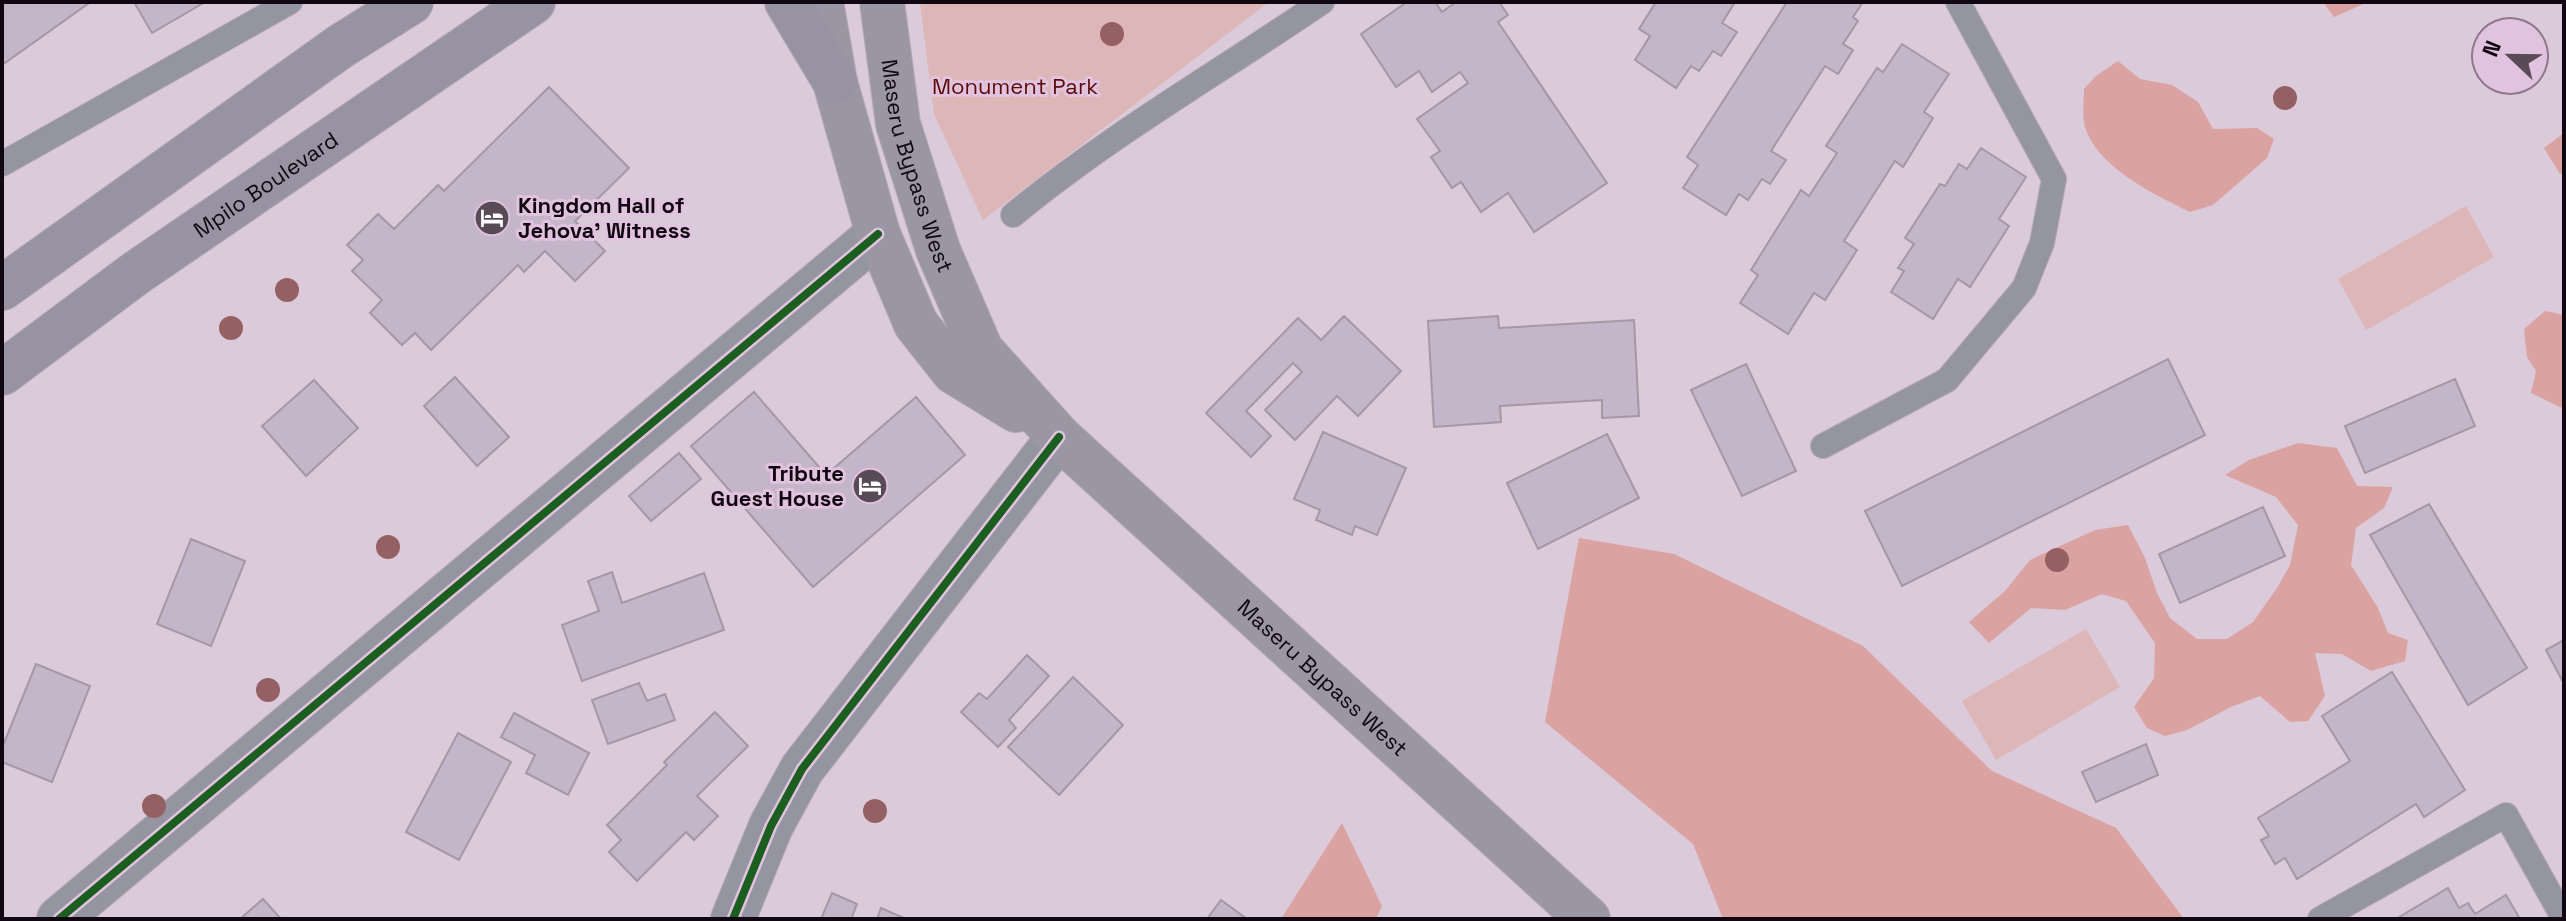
<svg xmlns="http://www.w3.org/2000/svg" width="2566" height="921" viewBox="0 0 2566 921" font-family="'Space Grotesk',sans-serif">
	<style>
		.green { fill: #ddb6b7 }
		.forest { fill: #daa2a1 }
		.building { fill: #c4b5c9; stroke: #a398a4; stroke-width: 2 }
		.lines { fill: none; stroke-linecap: round; stroke-linejoin: round }
		.service-casing { stroke: #b5a9b4; stroke-width: 26 }
		.minor-casing { stroke: #b5a9b4; stroke-width: 46 }
		.primary-casing { stroke: #b5a9b4; stroke-width: 46 }
		.trunk-casing { stroke: #b5a9b4; stroke-width: 46 }
		.service { stroke: #9495a1; stroke-width: 24 }
		.minor { stroke: #9495a1; stroke-width: 44 }
		.primary { stroke: #9a96a4; stroke-width: 44 }
		.trunk { stroke: #9793a2; stroke-width: 44 }
		.cycleway-casing { stroke: #e2c3df; stroke-width: 13 }
		.cycleway { stroke: #1b5e20; stroke-width: 8 }
		.tree { fill: #956064 }
		.labels { text-anchor: middle; stroke-width: 6; stroke-linejoin: round; paint-order: stroke }
		.park-label { font-size: 22px; fill: #5b0a05; stroke: #e2c3df }
		.street-label { font-size: 22px; fill: #110710; stroke: #e2c3df }
		.poi-label { font-size: 22px; font-weight: bold; fill: #110710; stroke: #e2c3df; text-anchor: start }
	</style>
	<rect width="100%" height="100%" fill="#dbcad9"/>
	<g class="green">
		<path d="M920 2H1269L983 220 934 114Z"/>
		<path d="M2466 206 2494 257 2366 330 2338 279Z"/>
		<path d="M2086 629 2120 687 1996 760 1962 701Z"/>
	</g>
	<g class="forest">
		<path d="M2323 2H2368L2334 17Z"/>
		<path d="M2118 61 2140 79 2172 85 2198 102 2213 129 2257 128 2274 139 2267 158 2213 205 2190 212C2155 195 2097 167 2085 127 2082 116 2084 100 2084 89L2096 76Z"/>
		<path d="M2564 133V173L2560 174 2544 148Z"/>
		<path d="M2545 311 2564 315V409L2531 393 2536 371 2527 357 2524 329Z"/>
		<path d="M2298 443 2337 448 2357 486 2393 487 2384 508 2356 528 2351 565 2378 608 2388 633 2408 640 2405 661 2371 671 2342 654 2315 653 2325 696 2308 721 2290 722 2260 696 2231 707 2187 730 2165 736 2147 728 2134 707 2154 678 2155 643 2126 601 2102 594 2065 610 2031 608 1989 643 1969 622 2005 591 2030 560 2095 530 2128 525 2145 558 2157 593 2170 618 2197 639H2227L2253 622 2277 588 2290 565 2298 525 2276 497 2225 475 2249 460Z"/>
		<path d="M1579 538 1674 554 1863 646 1992 771 2116 828 2184 919H1723L1693 844 1545 722Z"/>
		<path d="M1342 823 1382 906 1376 919H1281Z"/>
	</g>
	<g class="building">
		<path d="M2 2H88L89 3 2 65Z"/>
		<path d="M134 2H205L152 33Z"/>
		<path d="M1407 2H1435L1442 12 1456 2H1499L1508 15 1498 22 1607 183 1534 232 1508 193 1481 212 1461 182 1452 188 1431 157 1440 151 1417 119 1468 83 1460 72 1432 92 1419 71 1396 87 1361 34Z"/>
		<path d="M1656 2H1735L1722 23 1737 32 1721 56 1713 51 1699 71 1691 66 1676 88 1635 60 1650 36 1639 29Z"/>
		<path d="M1787 2H1863L1853 17 1858 21 1843 44 1853 50 1838 74 1825 66 1771 151 1786 160 1770 184 1762 179 1748 200 1739 194 1726 215 1683 188 1698 165 1687 157Z"/>
		<path d="M1902 44 1949 74 1924 112 1933 118 1903 167 1895 161 1844 241 1857 250 1825 300 1814 293 1788 334 1740 303 1758 275 1751 270 1801 190 1809 196 1837 153 1826 146 1877 68 1883 72Z"/>
		<path d="M549 87 629 168 575 221 605 251 575 281 545 251 524 272 518 265 431 350 415 333 402 345 370 313 382 300 352 271 363 260 347 245 378 214 394 229 438 185 444 191Z"/>
		<path d="M1981 148 2026 177 1999 219 2009 226 1970 287 1958 279 1933 319 1891 292 1904 271 1898 268 1914 244 1905 238 1940 184 1945 186 1959 164 1967 169Z"/>
		<path d="M1344 316 1401 371 1358 416 1337 396 1295 440 1265 410 1302 372 1293 363 1246 411 1271 436 1251 457 1206 413 1298 318 1321 340Z"/>
		<path d="M1498 316 1499 328 1634 320 1639 416 1602 418V400L1500 406 1501 422 1434 427 1428 321Z"/>
		<path d="M2168 359 2205 435 1902 586 1865 511Z"/>
		<path d="M1746 364 1796 471 1742 496 1691 390Z"/>
		<path d="M455 377 509 437 477 466 424 406Z"/>
		<path d="M2455 379 2475 426 2365 473 2345 426Z"/>
		<path d="M314 380 358 428 306 476 262 426Z"/>
		<path d="M754 392 826 475 916 397 965 455 813 587 691 446Z"/>
		<path d="M1323 432 1406 468 1377 535 1355 526 1352 535 1316 520 1320 510 1294 499Z"/>
		<path d="M1607 434 1639 498 1538 549 1507 483Z"/>
		<path d="M679 453 701 479 651 521 629 496Z"/>
		<path d="M2429 504 2527 668 2468 705 2370 535Z"/>
		<path d="M2263 507 2285 556 2180 603 2159 554Z"/>
		<path d="M191 539 245 561 211 646 157 624Z"/>
		<path d="M612 572 622 603 704 573 724 630 582 681 562 625 599 611 588 581Z"/>
		<path d="M2564 640V684L2546 650Z"/>
		<path d="M1027 655 1049 676 1009 720 1016 728 998 747 961 712 979 693 987 699Z"/>
		<path d="M36 664 90 686 52 782 2 762V748Z"/>
		<path d="M2392 672 2465 790 2424 817 2416 804 2297 879 2285 858 2275 864 2261 840 2269 836 2258 818 2350 761 2322 716Z"/>
		<path d="M1073 677 1123 725 1059 795 1008 747Z"/>
		<path d="M639 683 647 701 665 694 675 720 608 744 592 700Z"/>
		<path d="M715 712 748 746 697 796 718 816 694 840 686 832 637 881 609 852 621 840 607 825 667 765 664 762Z"/>
		<path d="M514 713 589 753 568 795 526 773 535 755 501 737Z"/>
		<path d="M458 733 511 762 459 860 406 832Z"/>
		<path d="M2146 744 2158 775 2096 802 2082 772Z"/>
		<path d="M2448 888 2459 908 2468 903 2475 914 2506 895 2520 919H2396Z"/>
		<path d="M832 893 857 904 851 919H821Z"/>
		<path d="M263 899 281 919H240Z"/>
		<path d="M1221 900 1247 919H1207Z"/>
		<path d="M881 908 906 919H877Z"/>
	</g>
	<g class="lines">
		<defs>
			<g id="service">
				<path d="M2 164 290 2"/>
				<path d="M1013 215C1110 135 1218 73 1322 2"/>
				<path d="M1823 446 1947 380 2024 288 2042 243 2054 179 1958 2"/>
				<path d="M2320 919 2506 815 2564 919"/>
			</g>
			<g id="minor">
				<path d="M59 919 878 234"/>
				<path d="M733 919 771 826 802 769 1059 437"/>
			</g>
			<g id="primary">
				<path d="M821 2 835 82 878 234 916 324 954 372 1016 410"/>
				<path id="s1" d="M882 2 898 124 938 250 981 350 1059 437 1588 919"/>
			</g>
			<g id="trunk">
				<path d="M787 2 835 82"/>
				<path d="M2 288 341 46 411 2"/>
				<path id="s2" d="M2 373 136 273 533 2"/>
			</g>
		</defs>
		<use href="#service" class="service-casing"/>
		<use href="#minor" class="minor-casing"/>
		<use href="#primary" class="primary-casing"/>
		<use href="#trunk" class="trunk-casing"/>
		<use href="#service" class="service"/>
		<use href="#minor" class="minor"/>
		<use href="#primary" class="primary"/>
		<use href="#trunk" class="trunk"/>
		<defs>
			<g id="cycleway">
				<path d="M59 919 878 234"/>
				<path d="M733 919 771 826 802 769 1059 437"/>
			</g>
		</defs>
		<use href="#cycleway" class="cycleway-casing"/>
		<use href="#cycleway" class="cycleway"/>
	</g>
	<g class="tree">
		<circle cx="1112" cy="34" r="12"/>
		<circle cx="2285" cy="98" r="12"/>
		<circle cx="287" cy="290" r="12"/>
		<circle cx="231" cy="328" r="12"/>
		<circle cx="388" cy="547" r="12"/>
		<circle cx="2057" cy="560" r="12"/>
		<circle cx="268" cy="690" r="12"/>
		<circle cx="154" cy="806" r="12"/>
		<circle cx="875" cy="811" r="12"/>
	</g>
	<defs>
		<symbol id="hotel-disc" viewBox="-11 -11 22 22"><circle r="9.5" fill="#584b56" stroke="#e2c3df"/><path d="M-6-4.5h1.5V1H6V5H4.5V3h-9V5H-6ZM-4 0a1.8 1.8 0 1 1 3.6 0ZM.5 0V-2.5h3Q6-2.5 6 0Z" fill="#fff"/></symbol>
	</defs>
	<g fill-rule="evenodd">
		<use href="#hotel-disc" x="472" y="198" width="40" height="40"/>
		<use href="#hotel-disc" x="850" y="466" width="40" height="40"/>
	</g>
	<g class="labels">
		<g class="park-label">
			<text x="1015" y="94">Monument Park</text>
		</g>
		<g class="street-label">
			<text dy="8" stroke="none"><textPath href="#s1" startOffset="168">Maseru Bypass West</textPath></text>
			<text dy="8" stroke="none"><textPath href="#s2" startOffset="324">Mpilo Boulevard</textPath></text>
			<text dy="8" stroke="none"><textPath href="#s1" startOffset="838">Maseru Bypass West</textPath></text>
		</g>
		<g class="poi-label">
			<text x="518" y="213">Kingdom Hall of<tspan x="518" dy="25">Jehova' Witness</tspan></text>
			<text x="844" y="481" text-anchor="end">Tribute<tspan x="844" dy="25">Guest House</tspan></text>
		</g>
	</g>
	<rect width="2566" height="921" fill="none" stroke="#110710" stroke-width="8"/>
	<g transform="translate(2510 56) rotate(292)"><circle r="38" fill="#e2c3df" stroke="#8e788c" stroke-width="2"/>
	<path d="M0-6L14 30L0 20L-14 30Z" fill="#584b56"/>
	<text y="-12" font-size="22" font-weight="bold" text-anchor="middle" fill="#110710">N</text>
	</g>
</svg>
